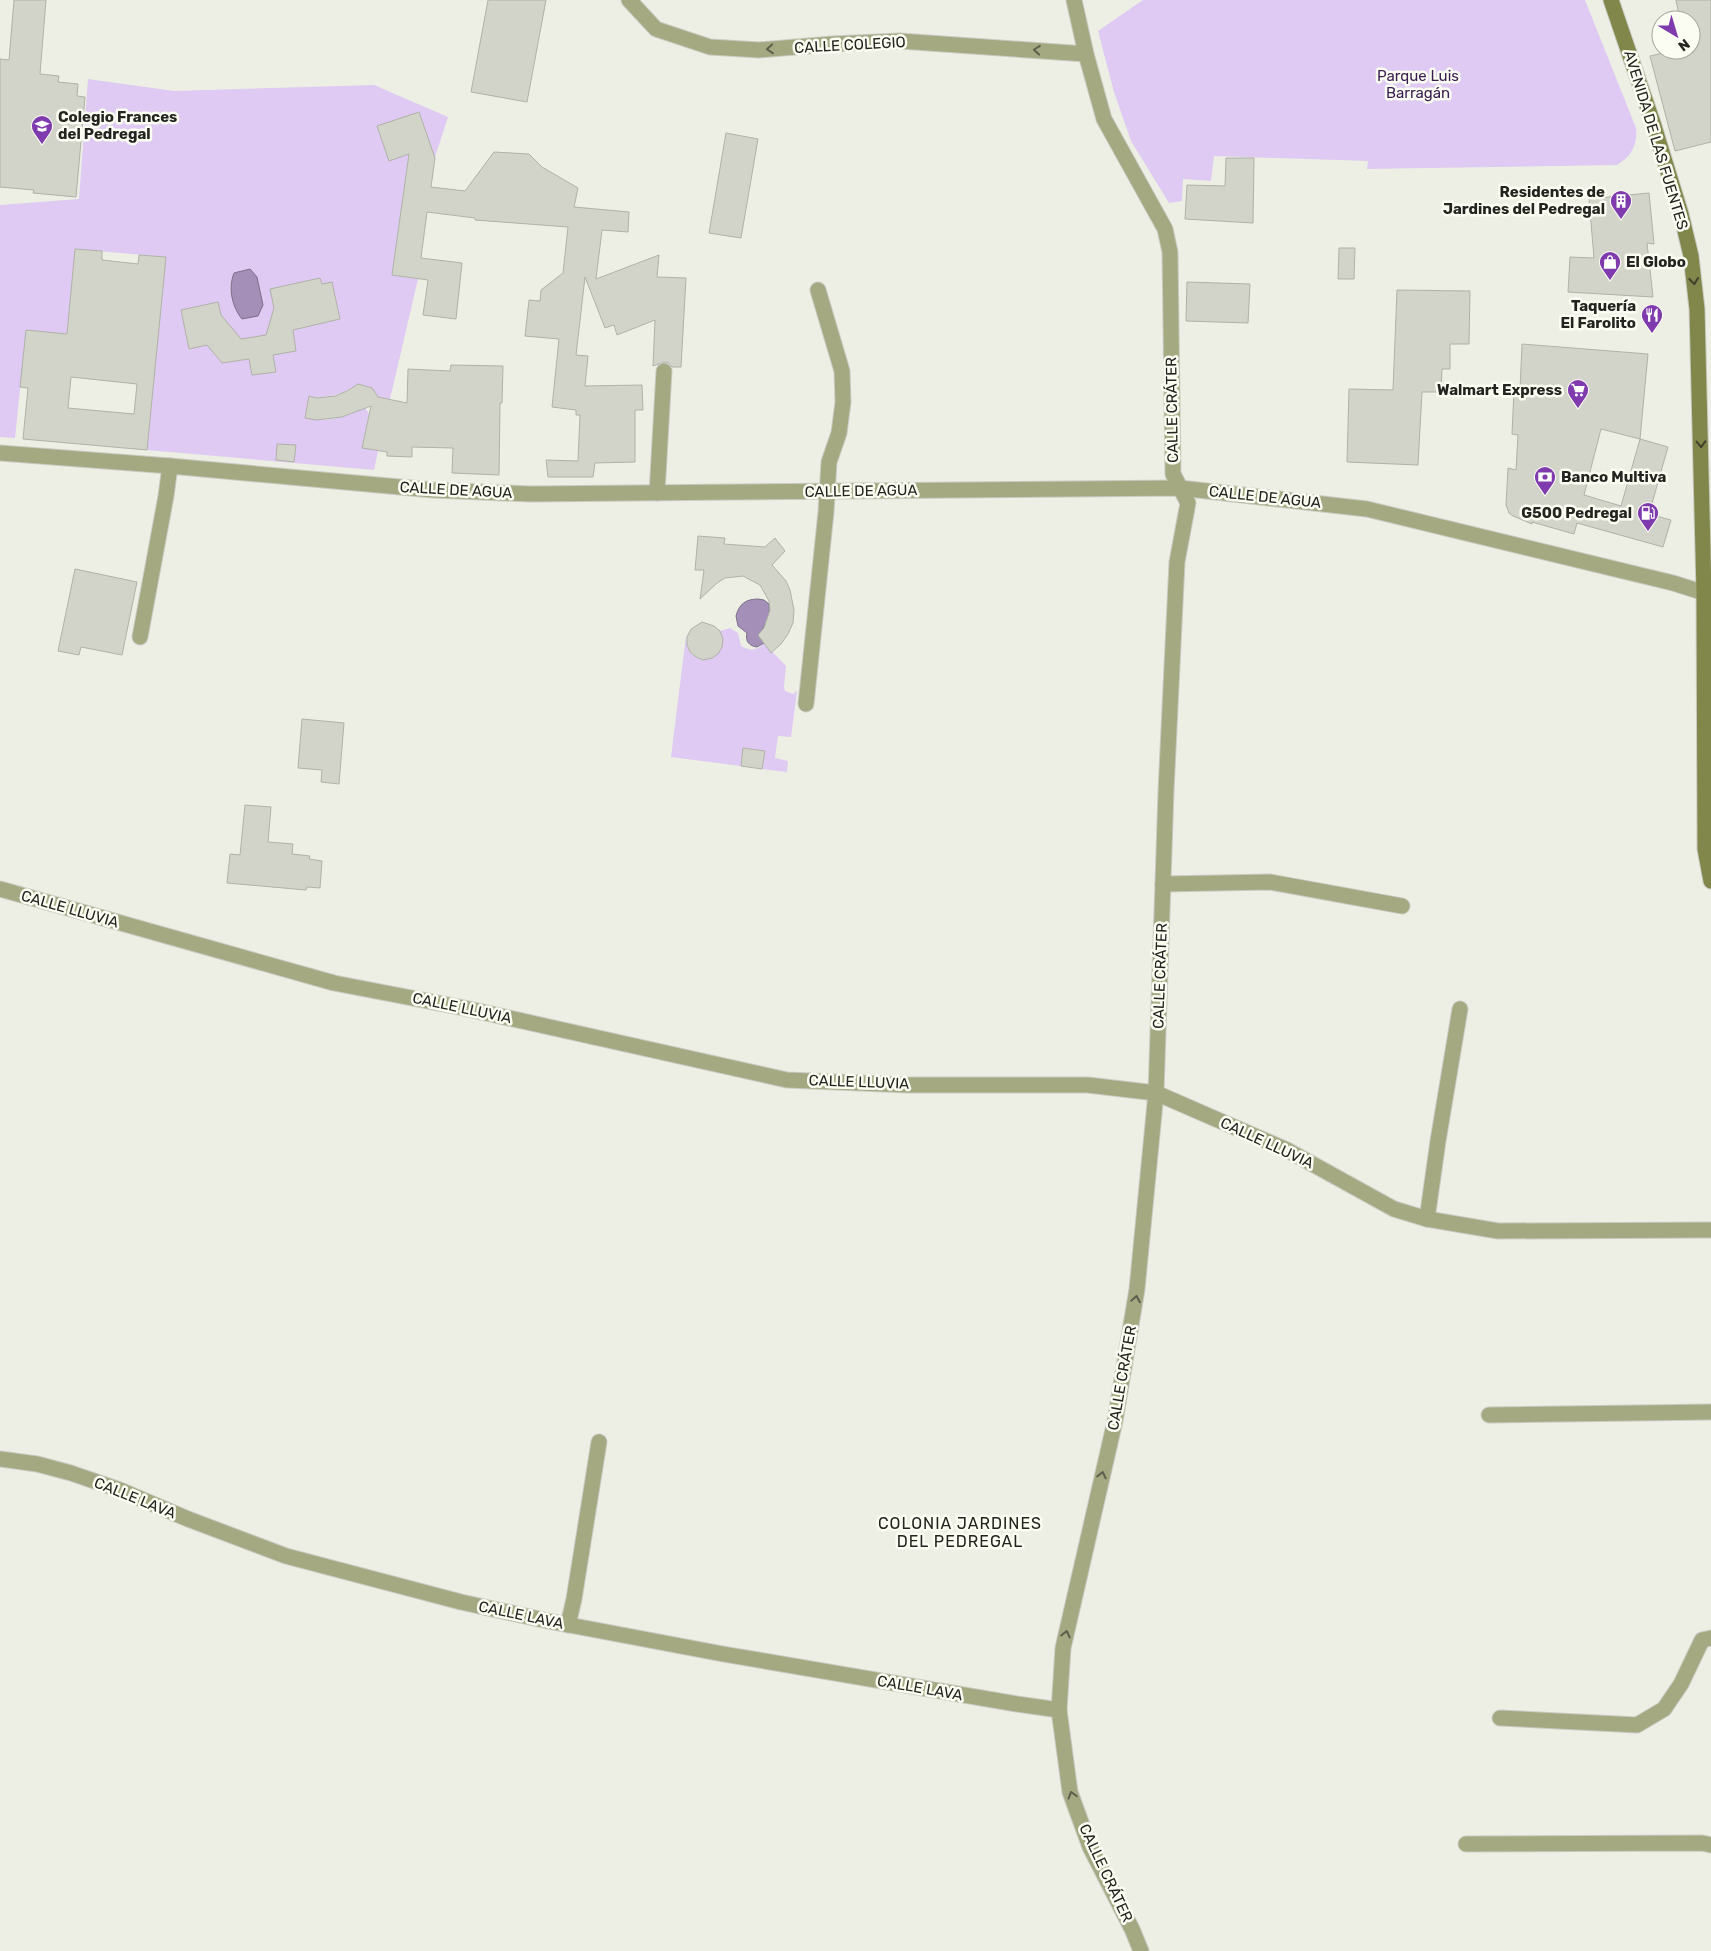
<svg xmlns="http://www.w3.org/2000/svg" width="1711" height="1951" viewBox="0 0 1711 1951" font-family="Rubik,sans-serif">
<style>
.green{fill:#decaf2;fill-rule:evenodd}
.water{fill:#a38fb7;stroke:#7d6f89}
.building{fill:#d2d4ca;stroke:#b0b1a8;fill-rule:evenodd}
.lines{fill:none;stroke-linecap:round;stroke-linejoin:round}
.street-casing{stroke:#c9cac1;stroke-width:17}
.secondary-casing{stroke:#c9cac1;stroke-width:17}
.street{stroke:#a4a982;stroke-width:15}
.secondary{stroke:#81874b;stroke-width:15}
.oneway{stroke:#5d5f4c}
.oneway2{stroke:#3f412c}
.labels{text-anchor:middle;stroke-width:5;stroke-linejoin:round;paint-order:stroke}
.street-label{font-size:15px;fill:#23231f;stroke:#fbfcf2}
.park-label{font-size:15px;fill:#3a1d50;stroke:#fbfcf2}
.poi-label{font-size:15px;font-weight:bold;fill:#23231f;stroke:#fbfcf2;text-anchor:end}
.neighbourhood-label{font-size:16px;letter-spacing:1px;fill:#23231f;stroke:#fbfcf2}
</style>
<rect width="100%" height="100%" fill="#edefe5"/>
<g class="green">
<path d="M1143,0H1585L1636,128C1638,144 1631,157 1617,165L1367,169L1368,161L1214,156L1211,181L1183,179L1182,201L1169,203L1131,141L1114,92L1098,31Z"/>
<path d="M88,79L174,91L374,85L448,117L435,157L409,154L392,275L418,279L390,399L378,397L372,388L358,384C341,395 328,398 309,397L305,418C326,422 347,419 364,406L369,414L362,447L378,451L374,470L147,450L166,257L76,249L67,334L26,331L15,438L0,437V205L79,199ZM419,112L431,147L389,161L377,126Z"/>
<path d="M730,628L738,633L741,646C750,651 757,651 764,643L786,666L784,687L785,691L793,694L797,691L791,737L778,736L775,758L788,761L787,772L762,769L765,751L744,748L741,766L671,757L686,636C687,641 686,647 690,651C702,670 729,655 720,631Z"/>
</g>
<g class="water">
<path d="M250,269L257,277L263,305L258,316L242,319C232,307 228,288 234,273Z"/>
<path d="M758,599L764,600L769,604C771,616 765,627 758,635L764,643L757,647C749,646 745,641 747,633L738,626L736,616C739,604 746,599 758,599Z"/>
</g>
<g class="building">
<path d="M14,0H46L40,74L59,76L58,82L78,84L77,96L85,97L76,197L33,193L34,190L0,187V59L9,60Z"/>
<path d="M488,0H546L527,102L471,92Z"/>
<path d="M1676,0H1711V142L1675,151L1650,56L1676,50H1691V20H1680Z"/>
<path d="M419,112L435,158L431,187L465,191L494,152L529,154L542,167L578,188L574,207L629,212L628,232L602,230L596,279L659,255L657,277L686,278L681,367H672L669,363L664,362L653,366L655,320L617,335L614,325L605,328L585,277L576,355L588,356L585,386L642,385L643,410H635V462L595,463L593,477H548L546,460L578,461L580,415H576V410L552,407L559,339L525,336L529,300L540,301L541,290L563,273L568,227L475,220V218L427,212L421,258L462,263L456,319L423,315L428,280L392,275L409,154L389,161L377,126Z"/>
<path d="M726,133L758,139L741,238L709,233Z"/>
<path d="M1226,158H1254L1253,223L1185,219L1187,185L1225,186Z"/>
<path d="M1649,193L1654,244L1647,243L1653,297L1568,292L1570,257L1594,258L1589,199Z"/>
<path d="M1339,248H1355L1354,279H1338Z"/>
<path d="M75,249L102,251V260L138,264L139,255L166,257L147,450L23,439L28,388L20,387L26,330L67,334ZM71,377L137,384L134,414L68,408Z"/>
<path d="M320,278L322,284L332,282L340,319L293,330L296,351L273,355L276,372L252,375L249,359L222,363L207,345L189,349L181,310L218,302L221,315L241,339L266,335L274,308L270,289Z"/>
<path d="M1187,282L1250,284L1248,323L1186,321Z"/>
<path d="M1397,290L1470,291L1469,344H1450V369H1442L1441,392H1422L1418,465L1347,462L1349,389L1393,390Z"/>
<path d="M1522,344L1648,354L1640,439L1668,447L1649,514L1671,520L1663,547L1577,523L1574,534L1532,522V524L1513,516L1509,513L1506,505L1508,468L1516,470L1518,435L1512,434L1514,390H1520ZM1601,429L1640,439L1621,506L1584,495Z"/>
<path d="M451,365L503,366L502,403H500L499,475L452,473L453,448L412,447V457L387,456V452L362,448L371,406L342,417L316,420L305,418L309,396L317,398L335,396L347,391L358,384L372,388L378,397L407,403L408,369L450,371Z"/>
<path d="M277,444L296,445L294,462L276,460Z"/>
<path d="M698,536L725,538L724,544L765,547L775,538L785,551L772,565L786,581L790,590L794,610L793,623L788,634L781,644L771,653L758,635L764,628L770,610L769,601L760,585L743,576L725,578L717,583L700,599L704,570H695Z"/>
<path d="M75,569L137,582L122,655L81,647L79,655L58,651Z"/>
<path d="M702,622L714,626L720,631L723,639L722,647L718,654L712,658L703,660L696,657L690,652L687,645V637L691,629Z"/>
<path d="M302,719L344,723L339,784L321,782L322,770L298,768Z"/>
<path d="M743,748L765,751L762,769L741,766Z"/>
<path d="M245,805L271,807L268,842L293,844L292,854L310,856L309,859L322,861L320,888L307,887L306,890L227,883L230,854L240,855Z"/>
</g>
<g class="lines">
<g class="street-casing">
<g id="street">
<path d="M629,0L656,29L710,47L759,50L832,44L900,41L1086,54"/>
<path d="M1074,0L1086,54L1104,119L1165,229L1170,252L1173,474L1188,503L1177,562L1166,791L1156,1093L1137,1289L1115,1421L1063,1648L1059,1710L1070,1792L1090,1847L1132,1929L1141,1951"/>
<path d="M0,453L170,466L433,490L530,494L1180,488L1367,509L1673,583L1711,595"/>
<path d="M657,493L664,371"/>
<path d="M140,637L166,496L170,466"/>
<path d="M806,704L826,512L829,462L839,433L843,402L842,371L818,290"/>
<path d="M1163,884L1270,882L1402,906"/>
<path d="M0,889L334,983L464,1008L787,1080L908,1085H1088L1156,1093L1287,1150L1394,1209L1427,1219L1498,1231L1711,1230"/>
<path d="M1427,1219L1438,1141L1460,1009"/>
<path d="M1489,1415L1711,1412"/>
<path d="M0,1459L37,1464L71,1473L120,1490L188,1519L286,1556L461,1602L548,1621L723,1654L1017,1704L1059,1710"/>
<path d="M568,1625L574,1599L599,1442"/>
<path d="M1500,1718L1637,1725L1664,1709L1681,1684L1702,1640L1711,1638"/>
<path d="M1466,1844L1702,1843L1711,1845"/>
</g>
</g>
<g class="secondary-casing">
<path id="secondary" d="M1611,0L1653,123L1681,214L1691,256L1697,309L1704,593L1705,849L1711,881"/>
</g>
<use href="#street" class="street"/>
<use href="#secondary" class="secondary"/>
</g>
<defs><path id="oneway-chevron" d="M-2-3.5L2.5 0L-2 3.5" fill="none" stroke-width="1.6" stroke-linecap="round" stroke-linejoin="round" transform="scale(1.25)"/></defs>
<g class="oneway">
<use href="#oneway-chevron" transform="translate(770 49) rotate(175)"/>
<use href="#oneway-chevron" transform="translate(1037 50) rotate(-175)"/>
<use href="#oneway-chevron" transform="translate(1136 1299) rotate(-80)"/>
<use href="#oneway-chevron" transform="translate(1102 1475) rotate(-77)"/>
<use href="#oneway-chevron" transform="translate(1066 1634) rotate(-77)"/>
<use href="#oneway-chevron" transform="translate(1072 1795) rotate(-106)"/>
</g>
<g class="oneway2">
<use href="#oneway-chevron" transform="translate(1694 281) rotate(83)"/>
<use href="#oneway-chevron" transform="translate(1701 444) rotate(89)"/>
</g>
<defs>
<g id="school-pin" transform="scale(1.125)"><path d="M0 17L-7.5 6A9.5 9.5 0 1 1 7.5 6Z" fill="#7f3bae" stroke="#fbfcf2"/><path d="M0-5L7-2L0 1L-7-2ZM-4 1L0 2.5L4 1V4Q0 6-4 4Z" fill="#fff"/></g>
<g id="building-pin" transform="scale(1.125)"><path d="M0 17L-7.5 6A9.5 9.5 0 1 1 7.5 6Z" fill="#7f3bae" stroke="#fbfcf2"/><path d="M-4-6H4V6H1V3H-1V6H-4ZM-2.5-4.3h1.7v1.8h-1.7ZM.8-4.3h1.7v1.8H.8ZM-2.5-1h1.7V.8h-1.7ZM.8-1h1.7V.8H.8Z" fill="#fff"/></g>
<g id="shop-pin" transform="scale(1.125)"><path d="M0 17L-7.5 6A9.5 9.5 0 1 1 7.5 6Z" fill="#7f3bae" stroke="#fbfcf2"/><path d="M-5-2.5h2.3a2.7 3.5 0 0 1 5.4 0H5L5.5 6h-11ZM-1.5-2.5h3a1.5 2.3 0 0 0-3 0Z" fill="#fff"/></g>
<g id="restaurant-pin" transform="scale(1.125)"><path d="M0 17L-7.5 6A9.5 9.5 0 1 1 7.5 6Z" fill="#7f3bae" stroke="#fbfcf2"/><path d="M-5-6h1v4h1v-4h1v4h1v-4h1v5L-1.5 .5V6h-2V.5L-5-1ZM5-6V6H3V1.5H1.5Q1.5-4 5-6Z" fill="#fff"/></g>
<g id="supermarket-pin" transform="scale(1.125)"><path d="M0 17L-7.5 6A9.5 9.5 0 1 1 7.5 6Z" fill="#7f3bae" stroke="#fbfcf2"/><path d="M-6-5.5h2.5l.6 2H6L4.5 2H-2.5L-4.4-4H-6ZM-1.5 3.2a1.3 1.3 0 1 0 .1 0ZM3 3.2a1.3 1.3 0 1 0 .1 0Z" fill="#fff"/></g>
<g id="bank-pin" transform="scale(1.125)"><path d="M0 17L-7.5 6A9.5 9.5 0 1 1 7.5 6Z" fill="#7f3bae" stroke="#fbfcf2"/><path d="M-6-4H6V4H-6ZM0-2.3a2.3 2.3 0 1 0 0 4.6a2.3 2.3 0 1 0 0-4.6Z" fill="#fff"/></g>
<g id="fuel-pin" transform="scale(1.125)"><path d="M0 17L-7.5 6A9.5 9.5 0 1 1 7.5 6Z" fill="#7f3bae" stroke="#fbfcf2"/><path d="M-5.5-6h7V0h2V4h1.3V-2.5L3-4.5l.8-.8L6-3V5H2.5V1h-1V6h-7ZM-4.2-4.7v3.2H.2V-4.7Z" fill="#fff"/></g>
</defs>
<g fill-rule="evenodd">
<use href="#school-pin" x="42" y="126"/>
<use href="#building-pin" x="1621" y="201"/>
<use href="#shop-pin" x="1610" y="262"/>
<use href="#restaurant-pin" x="1652" y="315"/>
<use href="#supermarket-pin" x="1578" y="390"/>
<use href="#bank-pin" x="1545" y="477"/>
<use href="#fuel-pin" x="1648" y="513"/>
</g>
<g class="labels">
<g class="street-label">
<text transform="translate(850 45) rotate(-3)" y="5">CALLE COLEGIO</text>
<text transform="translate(1656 140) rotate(73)" y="5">AVENIDA DE LAS FUENTES</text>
<text transform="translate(1172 410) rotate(-91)" y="5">CALLE CRÁTER</text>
<text transform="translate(456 490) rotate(3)" y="5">CALLE DE AGUA</text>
<text transform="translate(861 491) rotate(-1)" y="5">CALLE DE AGUA</text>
<text transform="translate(1265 497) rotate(6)" y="5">CALLE DE AGUA</text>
<text transform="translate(70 909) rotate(16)" y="5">CALLE LLUVIA</text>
<text transform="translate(1160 976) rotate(-88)" y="5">CALLE CRÁTER</text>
<text transform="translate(462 1008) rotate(12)" y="5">CALLE LLUVIA</text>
<text transform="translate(859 1082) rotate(2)" y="5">CALLE LLUVIA</text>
<text transform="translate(1267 1143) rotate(25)" y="5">CALLE LLUVIA</text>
<text transform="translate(1122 1378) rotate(-80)" y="5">CALLE CRÁTER</text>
<text transform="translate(135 1498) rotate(22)" y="5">CALLE LAVA</text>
<text transform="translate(521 1615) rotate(12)" y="5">CALLE LAVA</text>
<text transform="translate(920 1688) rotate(10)" y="5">CALLE LAVA</text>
<text transform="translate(1106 1873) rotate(65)" y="5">CALLE CRÁTER</text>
</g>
<g class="park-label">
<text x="1418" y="81">Parque Luis<tspan x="1418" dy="17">Barragán</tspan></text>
</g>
<g class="poi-label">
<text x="58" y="122" text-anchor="start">Colegio Frances<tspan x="58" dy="17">del Pedregal</tspan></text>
<text x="1605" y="197">Residentes de<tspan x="1605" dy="17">Jardines del Pedregal</tspan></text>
<text x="1626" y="267" text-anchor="start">El Globo</text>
<text x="1636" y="311">Taquería<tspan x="1636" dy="17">El Farolito</tspan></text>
<text x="1562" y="395">Walmart Express</text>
<text x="1561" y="482" text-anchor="start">Banco Multiva</text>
<text x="1632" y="518">G500 Pedregal</text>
</g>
<g class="neighbourhood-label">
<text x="960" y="1529">COLONIA JARDINES<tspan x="960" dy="18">DEL PEDREGAL</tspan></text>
</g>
</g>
<g transform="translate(1676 35) rotate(142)"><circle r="24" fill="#fbfcf2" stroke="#a5a59e"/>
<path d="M0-4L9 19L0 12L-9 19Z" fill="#7f3bae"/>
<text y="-8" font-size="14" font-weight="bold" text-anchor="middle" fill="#23231f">N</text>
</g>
</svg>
